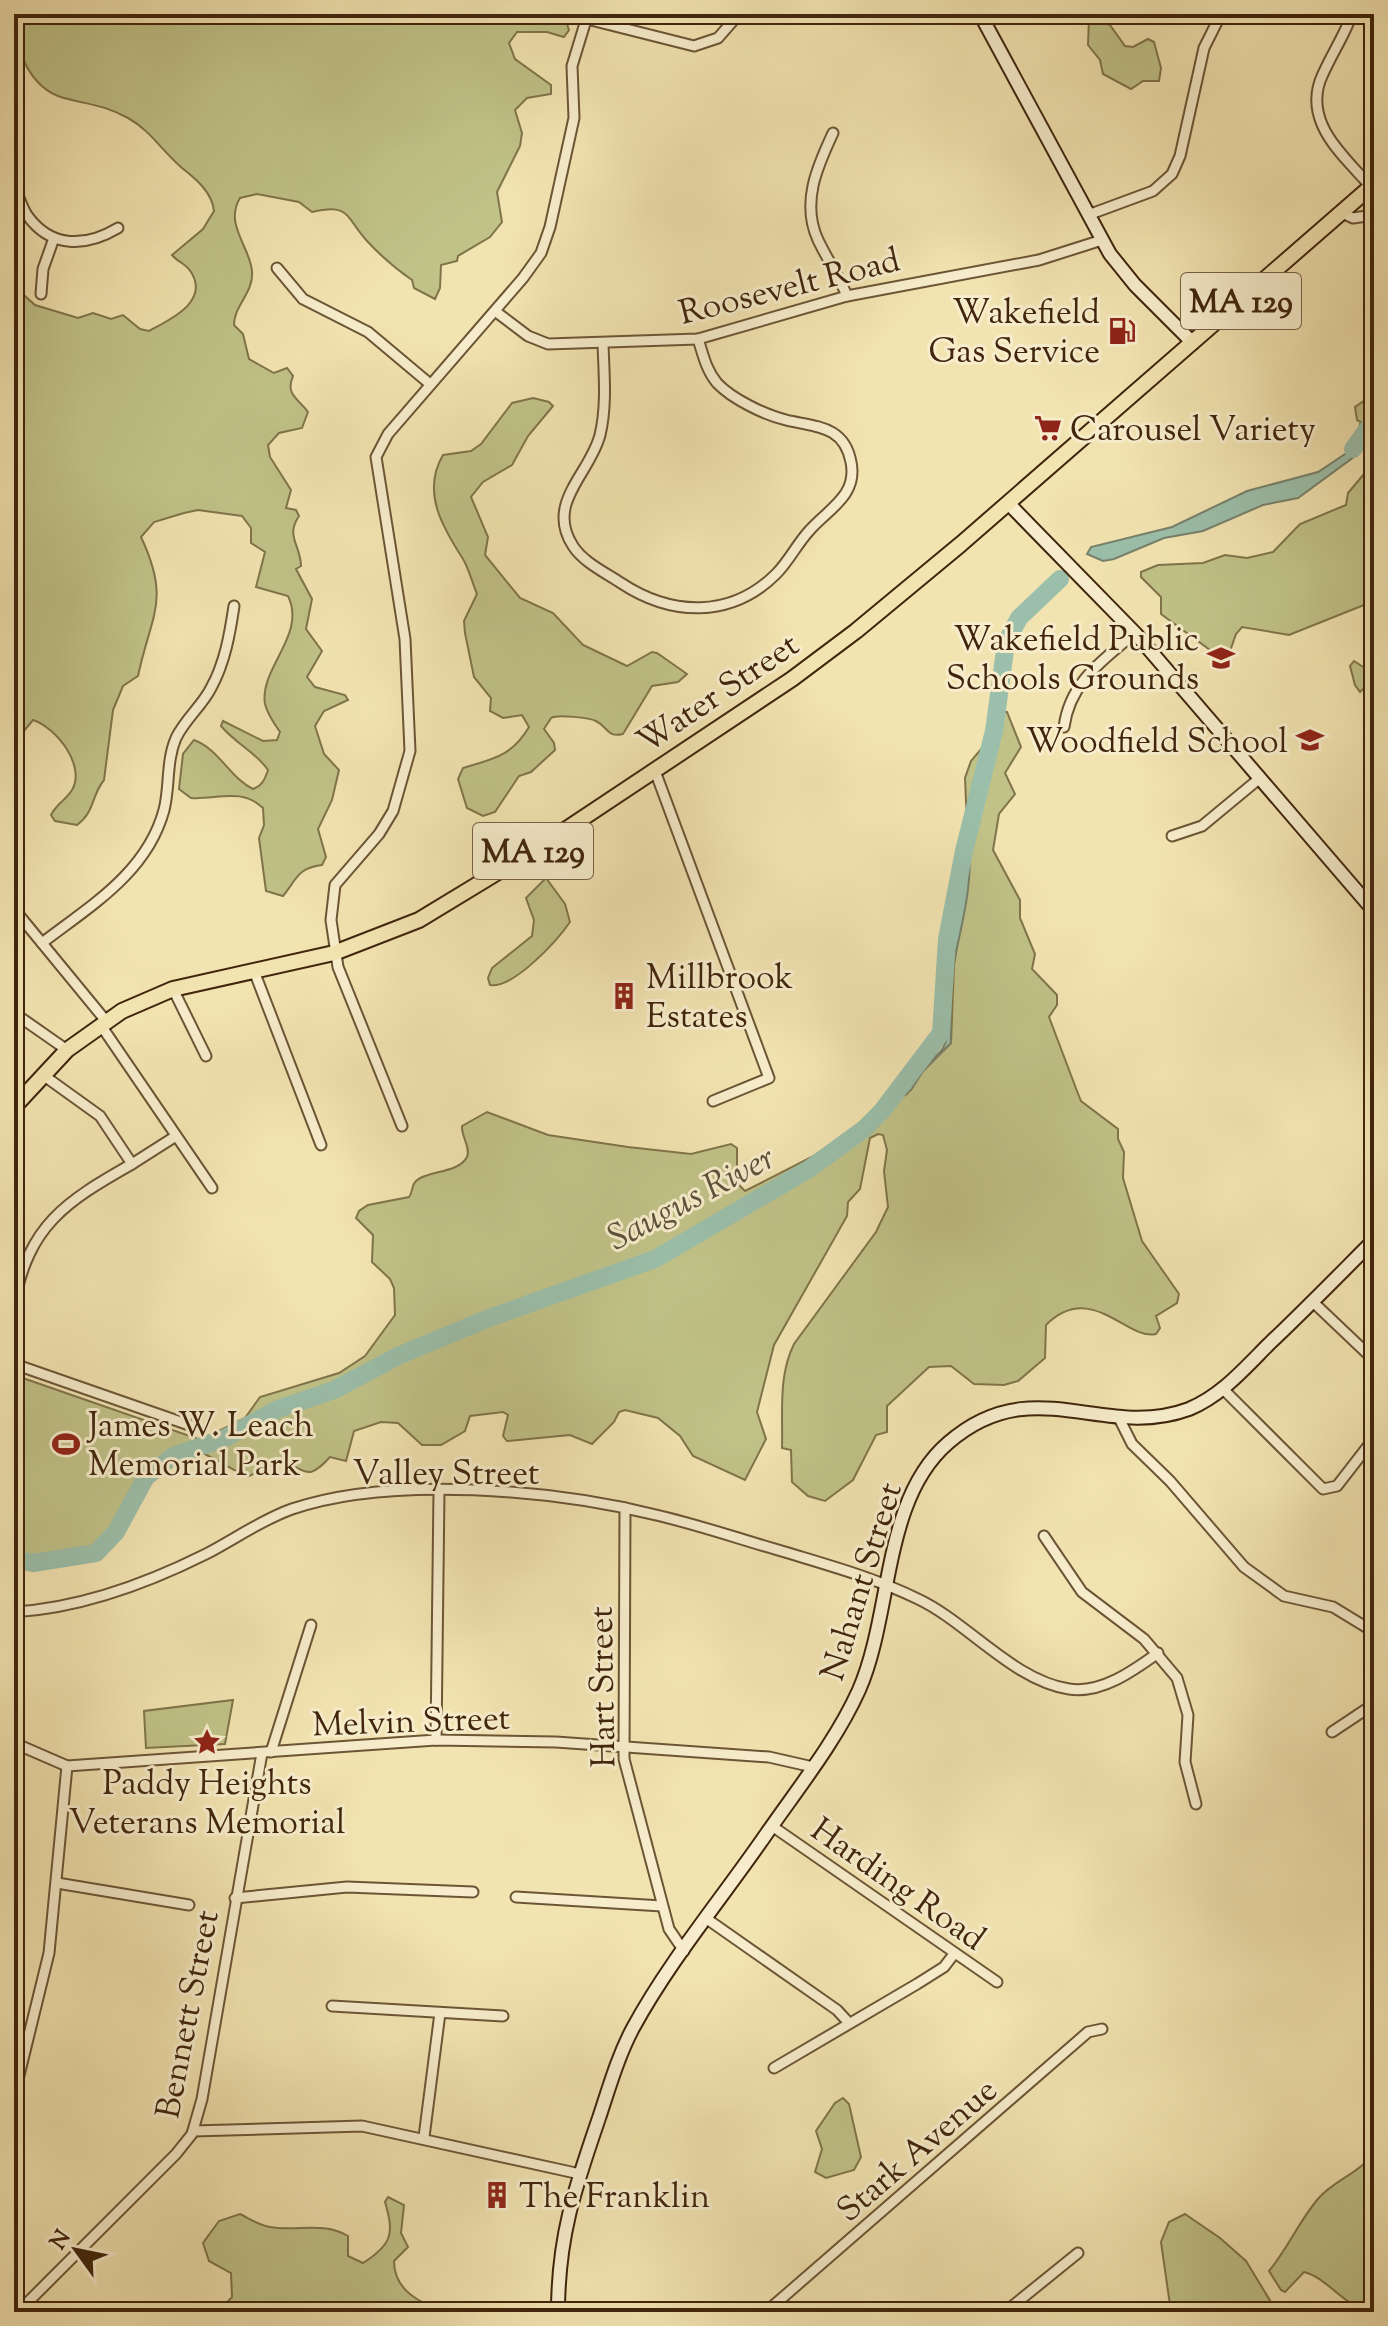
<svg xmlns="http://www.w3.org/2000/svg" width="1388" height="2326" viewBox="0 0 1388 2326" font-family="'Sorts Mill Goudy',serif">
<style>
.green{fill:#c0c288;stroke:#80744a;stroke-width:2}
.water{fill:#9bbfaa;stroke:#77816b;stroke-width:2}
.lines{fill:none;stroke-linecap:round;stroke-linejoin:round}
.river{stroke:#9bbfaa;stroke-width:18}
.minor-casing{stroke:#6c5535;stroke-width:13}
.secondary-casing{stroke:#40250c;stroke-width:16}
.primary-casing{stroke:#40250c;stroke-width:18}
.minor{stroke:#f7edcc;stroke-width:9}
.secondary{stroke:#f7edcc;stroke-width:12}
.primary{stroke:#f2e4b1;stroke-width:14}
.labels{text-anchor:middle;stroke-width:6;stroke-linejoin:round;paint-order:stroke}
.shield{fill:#f7edcc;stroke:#776146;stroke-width:2}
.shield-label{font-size:32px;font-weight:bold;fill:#40250c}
.street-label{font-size:34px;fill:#40250c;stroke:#f7edcc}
.poi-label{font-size:34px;fill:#40250c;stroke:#f7edcc;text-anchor:start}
.water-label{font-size:36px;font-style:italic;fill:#5b533b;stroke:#f7edcc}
</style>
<rect width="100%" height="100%" fill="#f2e4b1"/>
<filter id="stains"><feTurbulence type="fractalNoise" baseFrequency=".0025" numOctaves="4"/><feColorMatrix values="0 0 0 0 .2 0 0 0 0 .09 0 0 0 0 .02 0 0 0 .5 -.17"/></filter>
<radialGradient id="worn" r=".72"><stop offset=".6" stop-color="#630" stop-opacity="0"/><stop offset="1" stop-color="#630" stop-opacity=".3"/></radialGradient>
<g class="green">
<path d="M17,14H275C292,21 342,22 358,14H529L552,15L566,21L569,30L564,37L547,32H517L509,43L515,59L551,85V94L527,98L515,110L522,133L520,146L497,192L502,222L490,237L458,256L457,261L441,265L440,288L435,299L414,288L412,280C396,269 380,255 367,241C345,217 351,203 312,212L299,202L257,194L240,198C224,224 250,247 252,271C254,293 234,305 234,325L243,334L249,359L274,373L287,368L293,376C285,395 298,398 308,412L302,428L279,433L268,445L270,457L291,490L286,508L296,510L299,516C285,536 301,546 301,566L296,569L312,599L306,629L322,651L307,677L315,687L345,695L348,700L324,711L315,726L324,754L339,770L332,800L318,829L326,857L322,865C297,868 297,879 283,896L266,891L259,838L264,825L263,808C241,787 216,800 191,798L179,789L183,754L194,740C219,749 230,778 253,789C262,786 265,779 268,770C257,753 236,744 221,726L223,721L263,741L277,740L280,732C275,725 267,712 265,704C259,668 307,635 288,596L256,587L265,552L251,543V528L242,516L198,510L184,513L154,522L141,537C171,601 151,614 138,676L123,686L113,710L104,780C91,796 95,812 77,825L55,821L51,815C56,804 66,800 72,790C86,766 57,728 33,720L14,743V286L35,305L78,318L93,313L111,319L123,315L140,329L149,331C169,320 210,302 191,272C186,264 178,262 172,255L203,229L214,211C212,192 196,179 182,168C163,152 150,130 128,118C102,104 89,105 64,98C30,89 11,45 17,14Z"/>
<path d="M1089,18L1110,25L1125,46L1133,47L1148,39L1154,42L1161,68L1159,81H1143L1131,89L1103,74L1100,60L1088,45Z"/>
<path d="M1374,394V427L1369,436L1366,425L1357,420L1355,407Z"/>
<path d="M533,398L549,402L553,406L528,436L512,465L483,482L471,497L488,537L485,555L520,598L553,613L583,645L627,666L652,652L657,653L687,674L678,682L652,686L623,734C607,738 608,727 596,721C590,718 557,714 551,718C550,720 545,727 544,729L554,743L555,750L531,772L519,776L495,812L483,816L467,808L458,779L463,768C493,759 512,756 529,727L522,715L503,718L490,711L491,698L474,677L465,633L464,621L477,594C472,582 469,569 463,559C443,528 421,492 443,455L471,451L481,444L512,403Z"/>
<path d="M1374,462V601L1289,635L1242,627L1236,634L1229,654L1221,658L1161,614V597L1141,577V572L1158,565L1203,563L1225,555L1247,558L1273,552L1300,524L1346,505L1348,493Z"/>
<path d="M1354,661L1374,674V679L1360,692L1355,685L1350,666Z"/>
<path d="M1002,712H1007L1021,747L1005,773L1015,794L999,814L993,850L1020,900V918L1035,954L1032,969L1057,995V1005L1049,1017L1077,1091L1081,1101L1118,1129V1139L1124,1152L1123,1178L1142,1241L1179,1294L1177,1303L1156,1316L1160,1328L1156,1334C1127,1341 1091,1280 1046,1325L1045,1358L1018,1381L1004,1385L974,1384L951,1366L929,1367L887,1406V1432L876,1435L853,1480L825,1501L808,1496L792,1482L791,1450L782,1448C783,1413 778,1376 794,1344L876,1232L888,1207L884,1171L887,1150L883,1135L878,1134L870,1138L860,1189L848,1202L847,1216L774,1345L757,1412L766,1439L745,1480L693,1456L680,1436L658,1418L625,1410L619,1412L614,1422L592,1444L570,1435L507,1441L503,1436L508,1415L503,1412L470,1416L465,1431L441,1445H422L398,1423L381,1422L354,1431L346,1461L330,1457C303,1487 306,1463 277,1463L247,1477L201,1452L198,1446C178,1453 160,1462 145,1478C136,1489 132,1503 125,1516C102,1561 60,1568 14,1559V1375L201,1440L245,1418L260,1397L339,1373L365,1356L395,1315L394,1288L390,1279L372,1262L373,1235L356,1218L359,1211L368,1205L409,1197C413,1192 411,1186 416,1181C427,1170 458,1174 467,1157C471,1148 461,1136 462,1126L487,1112L548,1135L628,1147L691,1154L731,1144L737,1148V1183L745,1191L878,1123L894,1101L907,1094L923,1071L951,1043L954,965L969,871L965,778L971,761L988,741Z"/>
<path d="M546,878L565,904L570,922C557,941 513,989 490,985L488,978L492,968L532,936L534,920L526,898Z"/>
<path d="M233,1700L225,1744L146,1748L144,1711Z"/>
<path d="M843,2098L849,2104L861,2157L854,2170L826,2178L815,2172L822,2149L816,2131L835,2103Z"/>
<path d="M1374,2152V2309C1346,2312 1331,2279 1304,2272L1285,2292L1281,2290L1269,2271C1288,2248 1298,2223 1317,2200C1333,2180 1360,2174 1374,2152Z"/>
<path d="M388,2197L404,2205L401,2233L408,2247L394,2261C394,2291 421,2304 447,2312H218L232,2297L231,2273L209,2261L203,2243L219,2221L240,2214C250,2219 258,2225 270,2227C296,2232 323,2221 348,2236V2256L363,2263C393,2244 394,2233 385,2202Z"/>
<path d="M1185,2214L1220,2238L1246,2261L1277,2312H1171L1161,2242L1169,2222Z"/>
</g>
<g class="water">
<path d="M1360,424H1366L1369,436L1358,454L1298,498L1263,505L1203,531L1164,538L1114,559L1103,561L1087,554L1091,547L1172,527L1247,491L1318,472L1357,446Z"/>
<path d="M966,821C976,866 965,913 955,956C950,979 950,1020 951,1043L923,1071L911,1090L898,1097C905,1071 934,1063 943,1048C956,1026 949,964 951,937C954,897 972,862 966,821Z"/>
</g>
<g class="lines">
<g class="river">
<path d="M1353,449L1374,420"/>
<path d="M14,1559L33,1563L96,1553L116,1532L146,1477L173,1456L225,1438L278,1409L334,1390L398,1356L489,1318L655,1259L809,1169L864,1129L882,1111L941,1033L947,939L964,851L994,731L1006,643L1019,618L1060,579"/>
</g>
<g class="minor-casing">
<g id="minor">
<path d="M567,14L694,46L718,38L739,14"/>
<path d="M1352,14C1344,37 1329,58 1320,81C1305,125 1345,157 1371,187"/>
<path d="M833,133C817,167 801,203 818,240C827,259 839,276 847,296"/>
<path d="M14,186C19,195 21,206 27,215C51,249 86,247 118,228"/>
<path d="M1342,213L1353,218L1374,215"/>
<path d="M1088,215L1153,191L1172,174L1180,156L1204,48L1221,14"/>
<path d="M277,268L303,299L368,332L430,384"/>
<path d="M41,294L43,269L54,238"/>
<path d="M495,311L528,336L548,344L698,339L847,296L1039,260L1102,240"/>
<path d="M603,344C604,374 607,406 600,435C590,474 545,503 573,546C583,562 606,573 621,583C671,616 731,619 776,574C789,561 797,544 809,531C828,509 858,496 851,462C844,425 815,427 786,420C765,415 732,399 717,383C706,370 703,354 698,339"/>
<path d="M1064,727C1070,682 1102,661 1135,633"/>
<path d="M655,771L769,1078L713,1101"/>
<path d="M1172,836L1202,826L1260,778"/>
<path d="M14,909L106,1021"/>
<path d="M42,943C90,906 147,873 164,810C170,787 166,761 176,738C185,719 202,706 211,688C225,663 230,633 234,606"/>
<path d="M254,971L321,1145"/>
<path d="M173,989L206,1056"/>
<path d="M14,1013L67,1050"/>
<path d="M100,1024L212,1188"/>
<path d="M43,1075L100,1116L132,1164L176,1136"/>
<path d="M402,1126L338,967L331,920L335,885L379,834L393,811L410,751L405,639L376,457L388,434L523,278L541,253L550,227L574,118L572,66L586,20"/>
<path d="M1313,1302L1374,1360"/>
<path d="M14,1304C29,1225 65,1202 132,1164"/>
<path d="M14,1364L192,1426"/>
<path d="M1222,1388L1323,1489L1337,1486L1368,1446"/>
<path d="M1118,1416L1132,1444L1170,1481L1244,1567L1284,1596L1333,1607L1374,1632"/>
<path d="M625,1508L624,1759L669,1929L684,1951"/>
<path d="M1044,1536L1082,1592L1144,1639L1177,1678L1188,1715L1185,1762L1196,1804"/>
<path d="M14,1612C81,1608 146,1584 206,1554C235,1539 261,1520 292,1509C392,1475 555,1490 656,1515C700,1525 742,1540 785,1552C831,1566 875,1578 918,1599C967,1622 1014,1681 1069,1689C1101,1694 1133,1671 1158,1653"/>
<path d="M1332,1732L1374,1704"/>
<path d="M436,1740L439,1491"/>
<path d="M14,1743L67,1766L436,1740L556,1742L769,1757L813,1767"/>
<path d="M271,1752L311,1625"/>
<path d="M772,1826L997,1982"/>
<path d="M57,1883L189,1905"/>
<path d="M516,1897L662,1906"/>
<path d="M235,1898L347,1887L473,1892"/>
<path d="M707,1919L837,2010L849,2023"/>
<path d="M332,2006L503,2016"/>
<path d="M774,2068L917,1984L944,1967L954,1954"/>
<path d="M14,2096L49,1953L67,1766"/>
<path d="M193,2131L362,2126L580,2174"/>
<path d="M424,2137L440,2013"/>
<path d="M18,2312L176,2154L192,2134L202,2099L262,1753"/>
<path d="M766,2312L1088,2032L1102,2029"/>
<path d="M1005,2312L1078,2253"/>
</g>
</g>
<g class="secondary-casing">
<g id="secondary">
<path d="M980,14L1110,254L1135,285L1193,343"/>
<path d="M1008,503L1135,633L1374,911"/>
<path d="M558,2312C558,2236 575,2188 599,2118C609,2088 618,2056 633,2028C670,1960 723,1897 767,1833C799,1787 836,1741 859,1690C893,1612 882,1500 948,1443C1033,1369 1103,1441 1189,1409C1221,1396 1245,1368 1269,1344C1305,1310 1339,1275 1374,1240"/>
</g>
</g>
<g class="primary-casing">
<path id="primary" d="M14,1107L67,1050L122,1011L173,989L334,953L419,920L541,846L792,679L856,631L961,544L1374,184"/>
</g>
<use href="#minor" class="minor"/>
<use href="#secondary" class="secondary"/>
<use href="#primary" class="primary"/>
</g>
<defs>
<g id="fuel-bare" transform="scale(2.16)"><path d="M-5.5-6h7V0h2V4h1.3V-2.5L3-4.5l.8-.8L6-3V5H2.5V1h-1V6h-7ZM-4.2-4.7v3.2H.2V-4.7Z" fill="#8f2418" stroke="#f7edcc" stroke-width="2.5" paint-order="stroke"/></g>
<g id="supermarket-bare" transform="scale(2.16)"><path d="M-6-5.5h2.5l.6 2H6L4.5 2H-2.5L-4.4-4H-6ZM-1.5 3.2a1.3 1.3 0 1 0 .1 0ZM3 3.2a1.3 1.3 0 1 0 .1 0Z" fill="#8f2418" stroke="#f7edcc" stroke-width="2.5" paint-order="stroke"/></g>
<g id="school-bare" transform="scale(2.16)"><path d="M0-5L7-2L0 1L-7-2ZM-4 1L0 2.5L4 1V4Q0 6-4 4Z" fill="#8f2418" stroke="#f7edcc" stroke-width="2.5" paint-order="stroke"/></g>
<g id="building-bare" transform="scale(2.16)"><path d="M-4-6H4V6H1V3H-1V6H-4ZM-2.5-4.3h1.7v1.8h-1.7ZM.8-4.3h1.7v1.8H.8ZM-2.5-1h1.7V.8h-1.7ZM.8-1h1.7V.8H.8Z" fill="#8f2418" stroke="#f7edcc" stroke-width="2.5" paint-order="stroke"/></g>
<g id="stadium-bare" transform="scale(2.16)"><path d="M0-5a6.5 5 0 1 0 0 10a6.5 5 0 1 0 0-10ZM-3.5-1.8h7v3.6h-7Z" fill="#8f2418" stroke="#f7edcc" stroke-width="2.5" paint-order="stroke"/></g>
<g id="sight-bare" transform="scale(2.16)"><path d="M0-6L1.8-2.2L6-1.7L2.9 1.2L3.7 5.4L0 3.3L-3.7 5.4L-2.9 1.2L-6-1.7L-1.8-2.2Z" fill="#8f2418" stroke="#f7edcc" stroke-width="2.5" paint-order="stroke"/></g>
</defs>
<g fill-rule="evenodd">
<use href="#fuel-bare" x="1122" y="331"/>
<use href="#supermarket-bare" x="1048" y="428"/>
<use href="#school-bare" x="1221" y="658"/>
<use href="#school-bare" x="1310" y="740"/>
<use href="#building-bare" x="624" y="996"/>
<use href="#stadium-bare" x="66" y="1444"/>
<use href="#sight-bare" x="207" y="1742"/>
<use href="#building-bare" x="497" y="2195"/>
</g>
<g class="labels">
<g class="shield">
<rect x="1181" y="273" width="120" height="56" rx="6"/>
<rect x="473" y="823" width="120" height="56" rx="6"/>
</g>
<g class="shield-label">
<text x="1241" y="312">MA 129</text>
<text x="533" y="862">MA 129</text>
</g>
<g class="street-label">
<text transform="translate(789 285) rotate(-14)" y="12">Roosevelt Road</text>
<text transform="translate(717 692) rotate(-34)" y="12">Water Street</text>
<text x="446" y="1484">Valley Street</text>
<text transform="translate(860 1581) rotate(-73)" y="12">Nahant Street</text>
<text transform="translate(601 1687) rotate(-91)" y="12">Hart Street</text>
<text transform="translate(411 1720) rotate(-2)" y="12">Melvin Street</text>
<text transform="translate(899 1883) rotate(35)" y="12">Harding Road</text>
<text transform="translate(186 2014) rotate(-79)" y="12">Bennett Street</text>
<text transform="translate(916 2149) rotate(-41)" y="12">Stark Avenue</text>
</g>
<g class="poi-label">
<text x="1100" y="323" text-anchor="end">Wakefield<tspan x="1100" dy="39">Gas Service</tspan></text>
<text x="1070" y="440">Carousel Variety</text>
<text x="1199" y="650" text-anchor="end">Wakefield Public<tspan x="1199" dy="39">Schools Grounds</tspan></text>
<text x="1288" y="752" text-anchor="end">Woodfield School</text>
<text x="646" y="988">Millbrook<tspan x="646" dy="39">Estates</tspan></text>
<text x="88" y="1436">James W. Leach<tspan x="88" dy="39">Memorial Park</tspan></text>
<text x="207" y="1794" text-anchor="middle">Paddy Heights<tspan x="207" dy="39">Veterans Memorial</tspan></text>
<text x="519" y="2207">The Franklin</text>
</g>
<g class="water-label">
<text transform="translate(690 1196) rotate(-28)" y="13">Saugus River</text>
</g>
</g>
<rect width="1388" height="2326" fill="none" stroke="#f2e4b1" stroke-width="48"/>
<rect x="16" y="16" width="1356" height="2294" fill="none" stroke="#40250c" stroke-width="4"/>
<rect x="24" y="24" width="1340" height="2278" fill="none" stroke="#40250c" stroke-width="2"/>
<g transform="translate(76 2250) rotate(303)" stroke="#f7edcc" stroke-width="6" paint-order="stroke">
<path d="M0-6L14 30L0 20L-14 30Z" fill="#40250c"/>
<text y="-12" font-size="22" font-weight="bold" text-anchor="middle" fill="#40250c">N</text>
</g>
<rect width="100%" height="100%" filter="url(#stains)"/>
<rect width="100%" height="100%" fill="url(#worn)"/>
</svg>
